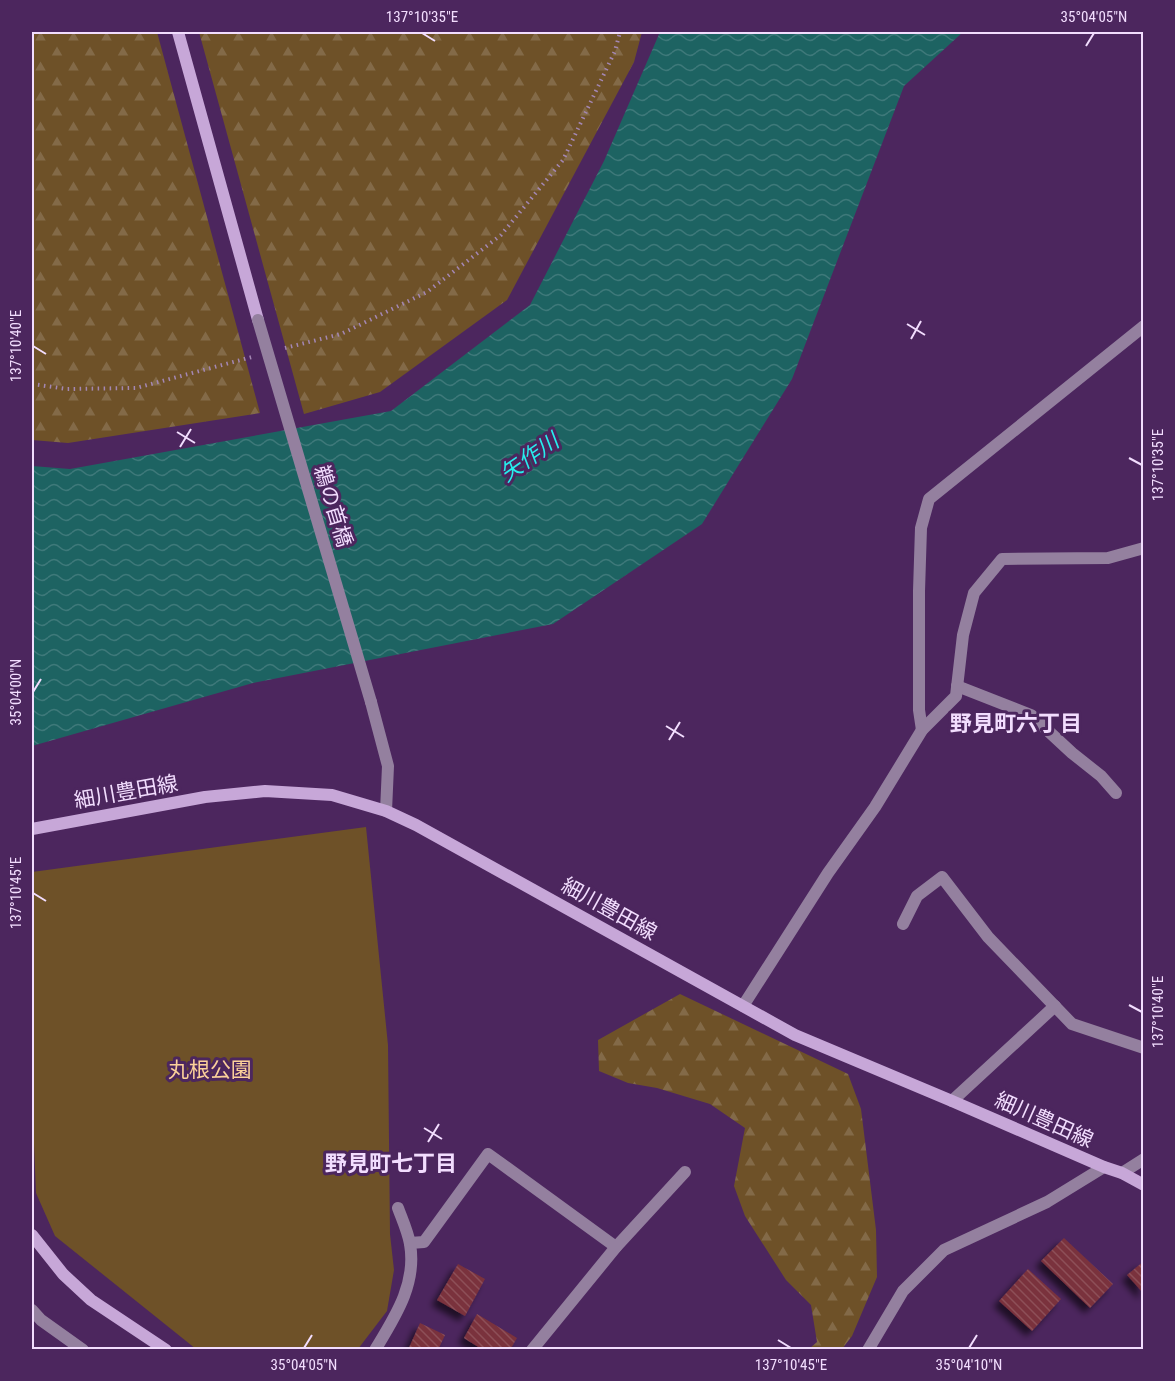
<svg xmlns="http://www.w3.org/2000/svg" width="1175" height="1381" viewBox="0 0 1175 1381" font-family="'Roboto Condensed','Noto Sans JP',sans-serif">
<style>
.forest{fill:url(#forest-firs)}
.park{fill:#6e5128}
.water{fill:url(#water-waves)}
.building{fill:url(#building-back-hatch);filter:url(#shadow)}
.lines{fill:none;stroke-linecap:round;stroke-linejoin:round}
.path{stroke:#a487b3;stroke-width:4;stroke-dasharray:1.5 4.5;stroke-linecap:butt}
.street{stroke:#94809f;stroke-width:12}
.secondary{stroke:#c7a7d8;stroke-width:12}
.street-bridge{stroke:#94809f;stroke-width:12}
.ticks{fill:none;stroke:#f2ddfe;stroke-width:2}
.labels{text-anchor:middle;stroke-width:6;stroke-linejoin:round;paint-order:stroke}
.street-label{font-size:21px;fill:#f2ddfe;stroke:#4c265e}
.park-label{font-size:21px;fill:#fbd19a;stroke:#4c265e}
.water-label{font-size:22px;font-style:italic;fill:#26eeed;stroke:#4c265e}
.neighbourhood-label{font-size:22px;font-weight:bold;fill:#f2ddfe;stroke:#4c265e}
.neatline{fill:none;stroke:#f2ddfe;stroke-width:2}
.ticks-label{font-size:15px;text-anchor:middle;fill:#f2ddfe}
</style>
<defs>
<pattern id="forest-firs" width="22" height="20" patternUnits="userSpaceOnUse" patternTransform="scale(1.5)"><rect width="22" height="20" fill="#6e5128"/><path d="M5 1l3.5 6h-7zM16 11l3.5 6h-7z" fill="#836a48"/></pattern>
<pattern id="water-waves" width="16" height="10" patternUnits="userSpaceOnUse" patternTransform="scale(1.5)"><rect width="16" height="10" fill="#1d6362"/><path d="M0 5q4-4 8 0t8 0" fill="none" stroke="#3e797a"/></pattern>
<pattern id="building-back-hatch" width="6" height="6" patternUnits="userSpaceOnUse" patternTransform="scale(1.5)"><rect width="6" height="6" fill="#7a323c"/><path d="M-1 5l2 2M0 0l6 6M5-1l2 2" fill="none" stroke="#8d4f59"/></pattern>
<filter id="shadow"><feDropShadow dx="-5.5" dy="5.5" stdDeviation="3" flood-color="#0009"/></filter>
</defs>
<rect width="100%" height="100%" fill="#4c265e"/>
<g class="forest">
<path d="M32,32H157L260,413L68,443L32,440Z"/>
<path d="M199,32H642L634,62L507,300L380,392L304,414Z"/>
<path d="M680,994L848,1074L861,1109L876,1230L877,1277L852,1336L842,1349H809L817,1342L811,1305L786,1280L745,1216L734,1186L745,1128L710,1104L657,1088L628,1083L599,1071L598,1040Z"/>
</g>
<path class="park" d="M366,827L388,1045L390,1234L394,1270L387,1311L358,1349H196L55,1236L36,1193L32,1095V872Z"/>
<path class="water" d="M660,32H963L904,86L792,379L702,524L553,624L253,683L32,746V466L70,469L391,411L530,305L604,161Z"/>
<g class="building">
<path d="M1064,1238L1113,1284L1090,1308L1041,1261Z"/>
<path d="M1144,1261V1294L1127,1275Z"/>
<path d="M458,1264L485,1279L465,1316L437,1300Z"/>
<path d="M1028,1269L1061,1299L1032,1331L999,1301Z"/>
<path d="M477,1314L517,1338L510,1350H483L464,1338Z"/>
<path d="M420,1323L445,1335L438,1350H408Z"/>
</g>
<g class="lines">
<g class="path">
<path d="M285,348L341,334L427,292L501,235L563,160L615,51L620,32"/>
<path d="M32,384L67,389L136,388L252,357"/>
</g>
<g class="street">
<path d="M957,686L1031,715L1072,753L1101,776L1116,793"/>
<path d="M371,702L388,766L386,811"/>
<path d="M922,730L919,710V591L921,528L929,499L1144,326"/>
<path d="M903,924L917,896L942,877L988,937L1072,1024L1144,1048"/>
<path d="M743,1006L828,873L875,807L922,730L956,696L963,635L974,593L1002,559L1108,558L1144,548"/>
<path d="M952,1101L1055,1006"/>
<path d="M1122,1173L1144,1159"/>
<path d="M410,1243L424,1242L488,1154L616,1247"/>
<path d="M32,1310L41,1320L83,1350"/>
<path d="M375,1350C395,1317 417,1284 410,1244C408,1232 402,1219 398,1208"/>
<path d="M532,1350L616,1247L685,1172"/>
<path d="M868,1350L903,1291L944,1250L1047,1202L1104,1167"/>
</g>
<g class="secondary">
<path d="M178,32L258,320"/>
<path d="M32,829L205,797L265,791L332,795L386,811L416,825L795,1035L952,1101L1104,1167L1122,1173L1144,1185"/>
<path d="M32,1235L63,1274L91,1300L166,1350"/>
</g>
<path class="street-bridge" d="M258,320L371,702"/>
</g>
<path class="ticks" d="M422,33L435,41M1086,46L1094,33M907,324L925,335M911,339L921,321M33,346L46,354M177,432L195,443M180,447L191,429M1129,458L1142,465M33,692L41,679M666,726L684,737M669,740L680,722M33,893L46,901M1129,1005L1142,1012M424,1128L442,1139M428,1142L439,1124M778,1340L791,1348M304,1348L312,1335M969,1348L977,1335"/>
<g class="labels">
<g class="street-label">
<text transform="translate(333 506) rotate(73)" y="7">鵜の首橋</text>
<text transform="translate(126 792) rotate(-10)" y="7">細川豊田線</text>
<text transform="translate(609 909) rotate(29)" y="7">細川豊田線</text>
<text transform="translate(1044 1120) rotate(24)" y="7">細川豊田線</text>
</g>
<g class="park-label">
<text x="210" y="1077">丸根公園</text>
</g>
<g class="water-label">
<text transform="translate(529 457) rotate(-35)" y="8">矢作川</text>
</g>
<g class="neighbourhood-label">
<text x="1016" y="731">野見町六丁目</text>
<text x="391" y="1171">野見町七丁目</text>
</g>
</g>
<rect width="1175" height="1381" fill="none" stroke="#4c265e" stroke-width="66"/>
<rect x="33" y="33" width="1109" height="1315" class="neatline"/>
<g class="ticks-label">
<text x="422" y="22">137°10'35"E</text>
<text x="1094" y="22">35°04'05"N</text>
<text transform="translate(16 346) rotate(-90)" y="5">137°10'40"E</text>
<text transform="translate(1158 465) rotate(-90)" y="5">137°10'35"E</text>
<text transform="translate(16 692) rotate(-90)" y="5">35°04'00"N</text>
<text transform="translate(16 893) rotate(-90)" y="5">137°10'45"E</text>
<text transform="translate(1158 1012) rotate(-90)" y="5">137°10'40"E</text>
<text x="304" y="1370">35°04'05"N</text>
<text x="791" y="1370">137°10'45"E</text>
<text x="969" y="1370">35°04'10"N</text>
</g>
</svg>
